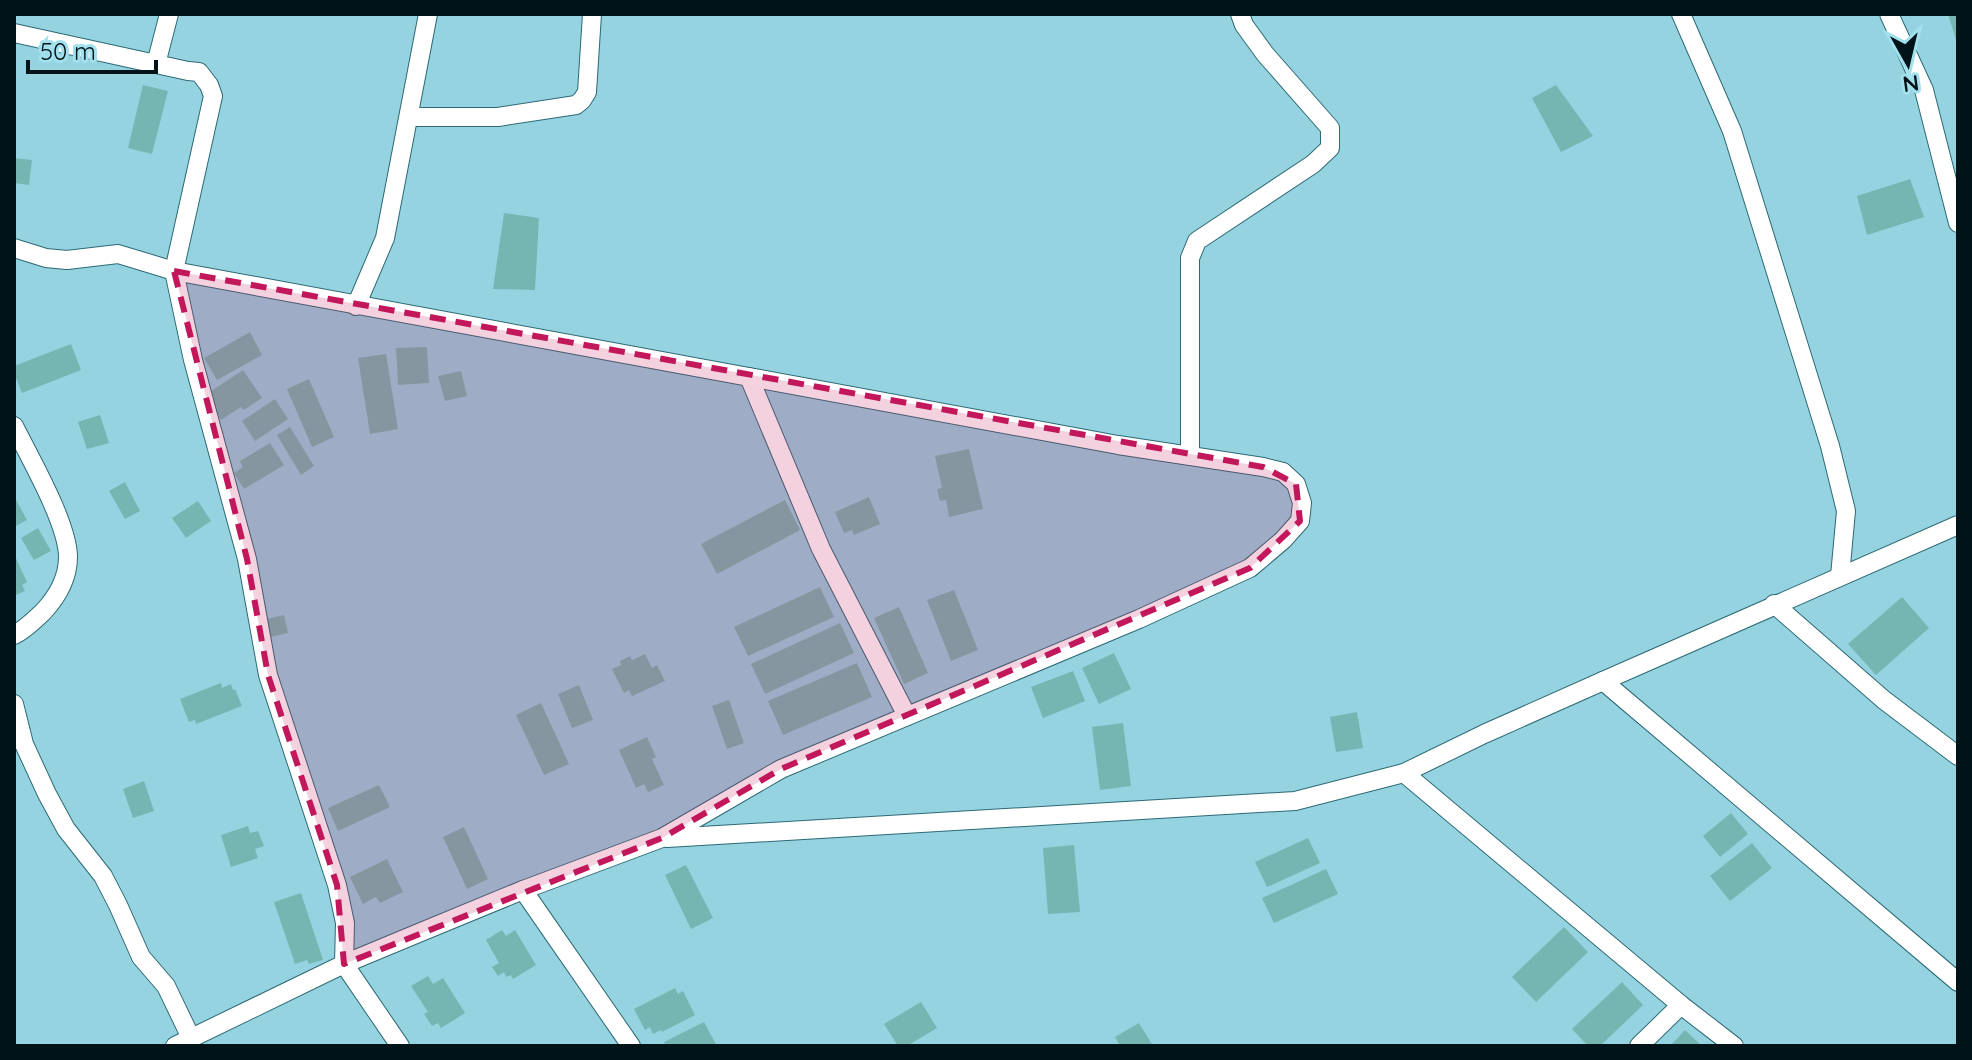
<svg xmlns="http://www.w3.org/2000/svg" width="1972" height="1060" viewBox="0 0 1972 1060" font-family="Quicksand,sans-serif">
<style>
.building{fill:#76b6b2}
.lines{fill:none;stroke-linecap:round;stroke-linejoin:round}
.minor-casing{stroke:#2c6a75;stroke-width:20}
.minor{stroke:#fff;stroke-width:18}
.marked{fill:#c2185b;fill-opacity:0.2;stroke:#c2185b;stroke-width:6;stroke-dasharray:16 10;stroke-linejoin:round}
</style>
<rect width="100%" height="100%" fill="#95d3e0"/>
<g class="building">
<path d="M1948,14H1958V43H1957Z"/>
<path d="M143,85L168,91L152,154L128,148Z"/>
<path d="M1556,85L1593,136L1561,152L1532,98Z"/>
<path d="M14,158L32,160L29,185L14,183Z"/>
<path d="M1910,179L1924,217L1867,235L1857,196Z"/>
<path d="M504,213L539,218L535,290L493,289Z"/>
<path d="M250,332L262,355L217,380L204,358Z"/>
<path d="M71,344L81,370L22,393L14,373V366Z"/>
<path d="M427,347L429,383L398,385L396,348Z"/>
<path d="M386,354L398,429L370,434L358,358Z"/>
<path d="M243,370L262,398L244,410L241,407L221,420L205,395Z"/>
<path d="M461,371L467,396L445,401L438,376Z"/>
<path d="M309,379L334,437L312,447L287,389Z"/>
<path d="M275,399L288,419L255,441L242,421Z"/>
<path d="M100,415L109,443L87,449L78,422Z"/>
<path d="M290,427L314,466L301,475L277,435Z"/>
<path d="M270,443L284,465L244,489L234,473L243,467L240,461Z"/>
<path d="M969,449L983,509L949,517L946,500L940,501L937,489L942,488L935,456Z"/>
<path d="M125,482L140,511L125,519L109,491Z"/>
<path d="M14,496L27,520L14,527Z"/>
<path d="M869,497L880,524L854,535L852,530L844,533L835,512Z"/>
<path d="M785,500L800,530L717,574L701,544Z"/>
<path d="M198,501L211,521L186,538L172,518Z"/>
<path d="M38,528L51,551L34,560L21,538Z"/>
<path d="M14,554L27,582L22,585L25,591L14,596Z"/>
<path d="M820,587L834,617L748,656L734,627Z"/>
<path d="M954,590L978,650L951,661L927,600Z"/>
<path d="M1902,597L1929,628L1876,675L1848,644Z"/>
<path d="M899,607L928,673L904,684L874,618Z"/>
<path d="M284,615L288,633L266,638L262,620Z"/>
<path d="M840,623L854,653L765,694L751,664Z"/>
<path d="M1114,653L1131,689L1099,704L1082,668Z"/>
<path d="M645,654L652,668L657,665L665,681L632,696L629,690L624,693L612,669L621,665L620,661L630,656L632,660Z"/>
<path d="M857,663L872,697L783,735L768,701Z"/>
<path d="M1073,671L1085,701L1043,718L1031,687Z"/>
<path d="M221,683L222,688L231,684L233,690L235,689L242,706L196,724L195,720L189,722L180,699Z"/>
<path d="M579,685L593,720L572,728L558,694Z"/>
<path d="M729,700L744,743L727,749L712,706Z"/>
<path d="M541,703L569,764L544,775L516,715Z"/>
<path d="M1357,712L1363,748L1336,752L1330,717Z"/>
<path d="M1123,723L1131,786L1100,790L1092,727Z"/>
<path d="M647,737L656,757L652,759L664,785L648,792L644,784L636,788L619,750Z"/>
<path d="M144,781L154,811L133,818L123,789Z"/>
<path d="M379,785L390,807L338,831L328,808Z"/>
<path d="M1731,813L1748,834L1720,857L1703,836Z"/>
<path d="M248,826L250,833L258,831L264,846L255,849L258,858L231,867L221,835Z"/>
<path d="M464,827L488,879L467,889L443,837Z"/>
<path d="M1308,838L1320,863L1267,887L1255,862Z"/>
<path d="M1752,843L1772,868L1730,901L1710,876Z"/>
<path d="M1074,845L1080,912L1048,914L1043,848Z"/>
<path d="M387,859L403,892L380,903L376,897L363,904L350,877Z"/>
<path d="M686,865L713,918L691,929L665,875Z"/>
<path d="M1326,869L1338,894L1274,923L1262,898Z"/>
<path d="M301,893L323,960L309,964L307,960L295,964L274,902Z"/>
<path d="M1564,927L1588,952L1536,1002L1512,977Z"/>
<path d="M502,930L506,936L515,930L536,965L513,979L511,975L506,977L504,972L498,976L492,967L499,963L486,940Z"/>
<path d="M428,976L433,984L443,978L465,1013L441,1028L438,1023L432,1026L424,1014L428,1012L411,986Z"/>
<path d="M1622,982L1643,1005L1600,1046H1588L1572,1029Z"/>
<path d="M675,988L678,994L683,991L695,1015L662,1032L661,1030L653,1034L650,1027L645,1030L634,1009Z"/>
<path d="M921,1002L937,1028L907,1046H898L884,1024Z"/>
<path d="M704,1022L717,1046H666L664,1042Z"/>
<path d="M1139,1023L1153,1046H1120L1115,1037Z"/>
<path d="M1685,1030L1702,1046H1670Z"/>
</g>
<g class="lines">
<g class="minor-casing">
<g id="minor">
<path d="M1681,14L1732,131L1830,446L1846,511L1840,576"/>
<path d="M1889,14L1924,90L1958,223"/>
<path d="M14,33L188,71L199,72L209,85L213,96L174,271L193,360L247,559L268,675L337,885L345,923L344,964L400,1046"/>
<path d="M156,64L169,14"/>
<path d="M410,117H498L576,105L582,100L587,92L592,14"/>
<path d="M14,248L46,258L67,260L118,254L174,271L749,377L821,549L907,716"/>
<path d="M356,306L385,238L428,14"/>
<path d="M14,426C30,458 68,524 68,557C68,579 57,597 43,612C33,621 26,629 14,635"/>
<path d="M1190,456V258L1197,241L1313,164L1330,148V128L1265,54L1244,25L1240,14"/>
<path d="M1774,604L1884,700L1958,756"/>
<path d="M1603,681L1958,982"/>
<path d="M14,704L24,744L47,794L66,829L103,876L118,905L141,957L166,986L191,1038"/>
<path d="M1404,773L1681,1005L1734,1046"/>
<path d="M667,838L1295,801L1404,773L1484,734L1603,681L1958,525"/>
<path d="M523,890L631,1046"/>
<path d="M175,1046L344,964L421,932L523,890L662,838L781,769L1139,619L1250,568L1283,540L1300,521L1302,503L1296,484L1283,472L1263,467L1118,445L749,377"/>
<path d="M1639,1046L1681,1005"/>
</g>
</g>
<use href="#minor" class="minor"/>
</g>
<path class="marked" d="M174,271L1263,467L1296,484L1300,521L1250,568L781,769L662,838L344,964L337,885L268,675L247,559Z"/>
<rect width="1972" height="1060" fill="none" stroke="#001318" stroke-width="32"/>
<g transform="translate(1908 64) rotate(172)" stroke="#a2e0ed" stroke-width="6" paint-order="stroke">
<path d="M0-6L14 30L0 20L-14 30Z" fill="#001318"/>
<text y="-12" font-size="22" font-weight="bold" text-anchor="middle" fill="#001318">N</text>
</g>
<path d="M28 60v12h128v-12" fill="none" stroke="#001318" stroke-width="4"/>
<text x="40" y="60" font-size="24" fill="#001318" stroke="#a2e0ed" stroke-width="6" paint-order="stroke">50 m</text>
</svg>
